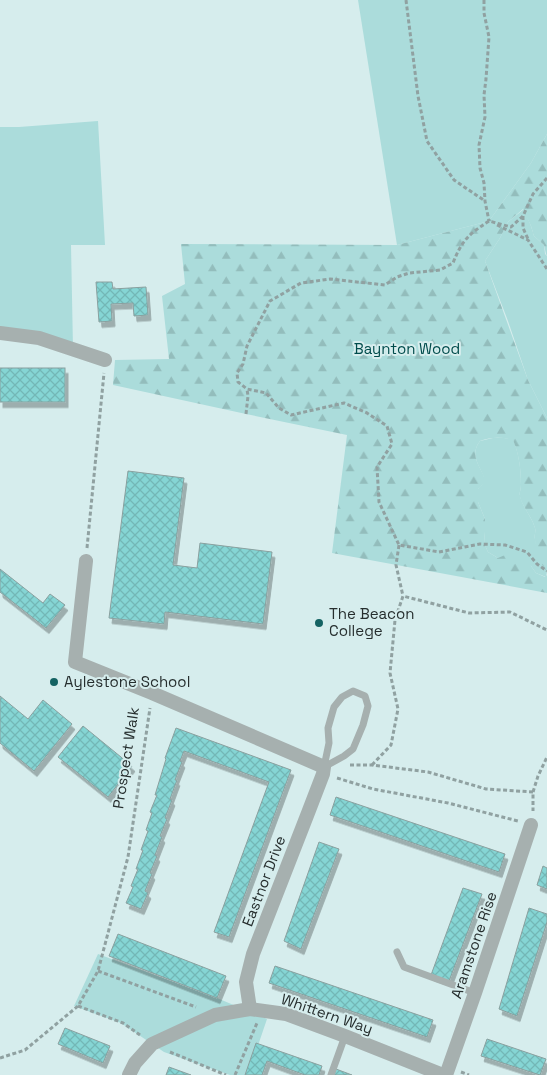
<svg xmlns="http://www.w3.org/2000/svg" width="547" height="1075" viewBox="0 0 547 1075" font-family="'Space Grotesk',sans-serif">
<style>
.green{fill:#abdcdb}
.forest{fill:url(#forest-firs)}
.building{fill:url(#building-cross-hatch);stroke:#8aa09f;filter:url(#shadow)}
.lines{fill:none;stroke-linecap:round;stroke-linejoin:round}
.path{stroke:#90a1a1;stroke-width:3;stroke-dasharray:4 2.5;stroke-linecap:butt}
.service{stroke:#a6b0af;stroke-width:7}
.minor{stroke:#a6b0af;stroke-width:14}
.poi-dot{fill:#146363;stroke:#d6eded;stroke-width:2}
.labels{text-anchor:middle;stroke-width:4;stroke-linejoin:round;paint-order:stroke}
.park-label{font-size:15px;fill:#004c4c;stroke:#d6eded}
.poi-label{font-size:15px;fill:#262e2e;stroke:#d6eded;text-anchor:start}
.street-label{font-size:15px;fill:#262e2e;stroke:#d6eded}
</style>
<defs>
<pattern id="forest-firs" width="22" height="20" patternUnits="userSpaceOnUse" patternTransform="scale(1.25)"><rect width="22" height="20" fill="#abdcdb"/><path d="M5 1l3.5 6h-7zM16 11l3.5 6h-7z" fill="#93bdbc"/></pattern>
<pattern id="building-cross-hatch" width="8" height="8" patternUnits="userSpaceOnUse" patternTransform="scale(1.25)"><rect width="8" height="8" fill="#85d5d4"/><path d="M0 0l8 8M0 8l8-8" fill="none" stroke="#73b7b6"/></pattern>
<filter id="shadow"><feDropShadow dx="3" dy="5.5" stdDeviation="0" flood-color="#0004"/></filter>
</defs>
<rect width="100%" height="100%" fill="#d6eded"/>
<g class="green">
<path d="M358,0H547V134L531,163L489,221L397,245Z"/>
<path d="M98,121L105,245H71L73,349L0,333V127H19Z"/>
<path d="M524,209L531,226L534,236L544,245L545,254L547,256V418L528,380L508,321L485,261L500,238L508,222Z"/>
<path d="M493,438H504L513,439C519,454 521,469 521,485C521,489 519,493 520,496C523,508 532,517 535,528C536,532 534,536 535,539C537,551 541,563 547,572L546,577L536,573L531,566L498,558L488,552L484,543L485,532V519L478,502V489C480,487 483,484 483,483C488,472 466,459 480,441Z"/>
<path d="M98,954L217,998L267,1019L248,1075H230L164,1052L121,1023L74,1006Z"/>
</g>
<path class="forest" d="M547,134V256L546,254L544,245L534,236L531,226L523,209L508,222L500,238L485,261L528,380L547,418V572C540,562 535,552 535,540C534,536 536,532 535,528C532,517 523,508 520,497C519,493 521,489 521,485C521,470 519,454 513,440C502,437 491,437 480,441C466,459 488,472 484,483C483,484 480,488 478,489V502L485,519V532L484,543L488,552L498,558L505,555L524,560L531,566L536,573L545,577L547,575V593L332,553L347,435L246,414L113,385L115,360L169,359L162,296L185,284L181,244L397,245L489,221L531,163Z"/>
<g class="building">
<path d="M96,282H112L113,289L146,287L148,315L134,316L133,303L111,304L112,321L99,322Z"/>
<rect x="0" y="368" width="65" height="34"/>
<path d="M128,471L184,478L173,565L197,568L200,543L272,552L263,624L165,612L164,624L109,618Z"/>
<path d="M0,569L43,603L50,594L65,605L46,628L0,592Z"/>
<path d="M0,696L28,719L43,700L72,724L34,771L0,743Z"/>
<path d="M83,726L132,766L108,797L58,757Z"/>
<path d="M176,728L291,770L229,937L214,932L269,782L184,751L180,761L182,762L175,780H177L170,799L172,800L165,818L167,819L160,836L162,837L155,855L157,856L150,873L152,874L145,891L148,893L141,909L126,903L133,887L131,886L138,869H136L143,850H141L148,831L146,830L152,813L150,812L157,795H155L166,759L165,758Z"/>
<path d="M336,797L505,854L499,872L330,815Z"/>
<path d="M319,842L339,849L301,949L284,941Z"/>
<path d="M543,866L547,868V889L537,885Z"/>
<path d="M463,888L482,894L449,981L431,975Z"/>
<path d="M529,908L547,914V922L517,1016L499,1009Z"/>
<path d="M118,934L226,976L217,998L109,956Z"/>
<path d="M275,966L433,1020L427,1037L269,983Z"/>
<path d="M65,1028L110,1046L103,1063L58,1044Z"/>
<path d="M487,1039L546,1059L540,1075L481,1056Z"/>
<path d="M256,1043L322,1066L319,1075H305L267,1061L262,1075H245Z"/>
<path d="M169,1067L191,1075H166Z"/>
<path d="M336,1069L352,1075H334Z"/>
</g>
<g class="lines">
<g class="path">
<path d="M406,0L418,96L427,141L454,180L485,201"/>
<path d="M484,0V13L489,37L486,79L484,95L485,117L479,145L480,168L484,183L485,201L489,221"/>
<path d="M547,178L533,194L523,216L511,227L489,221C469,234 462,240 453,263L440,270L409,273L397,277L385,285L330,279L301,283L270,301L247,346L243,364L237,373L238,382L247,389L266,393L279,408L291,415L344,403L367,413L387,426L392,444L377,467L379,502L399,545L439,552L480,544L505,545L527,552L537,564L547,571"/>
<path d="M523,216V228L528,239"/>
<path d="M497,225L528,240L547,269"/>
<path d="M246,414L248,396L247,389"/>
<path d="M399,545L396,565L403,596"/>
<path d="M87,548L104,373"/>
<path d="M350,765H372L428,772L486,789L533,792V811"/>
<path d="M372,765L391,745L398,709L390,673L395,620L403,596L469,613L510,612L547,630"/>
<path d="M337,778L373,789L448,803L518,821"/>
<path d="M533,792L538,776L547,757"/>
<path d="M98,971L196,1007"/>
<path d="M78,1006L123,1023L140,1035"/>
<path d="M170,1052L226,1075"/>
<path d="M0,1058L25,1050L78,1006L98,971L128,857L150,708"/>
<path d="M461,1072L469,1075"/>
<path d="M235,1075L257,1023"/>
</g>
<g class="service">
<path d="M353,691L365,696L368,706L363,725L353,749L344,756L324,767L329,743L328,728L334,707L342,697Z"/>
<path d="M397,952L404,967L475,993"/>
<path d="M331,1075L345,1036"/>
</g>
<g class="minor">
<path d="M0,333L39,338L105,360"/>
<path d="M86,561L75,662L152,693L324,767L323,774L308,813L253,954L246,982L250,1009"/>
<path d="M129,1075L135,1063L152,1044L215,1015L250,1009L286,1014L345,1036L443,1075"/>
<path d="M446,1075L475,993L531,825"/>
</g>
</g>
<g class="poi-dot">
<circle cx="319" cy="623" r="5"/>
<circle cx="54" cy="682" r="5"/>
</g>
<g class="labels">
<g class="park-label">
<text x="407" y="354">Baynton Wood</text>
</g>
<g class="poi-label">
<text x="329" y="619">The Beacon<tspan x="329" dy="17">College</tspan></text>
<text x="64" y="687">Aylestone School</text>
</g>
<g class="street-label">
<text transform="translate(126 758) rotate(-81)" y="5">Prospect Walk</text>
<text transform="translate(264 881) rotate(-69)" y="5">Eastnor Drive</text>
<text transform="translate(474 945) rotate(-71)" y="5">Aramstone Rise</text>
<text transform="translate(327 1014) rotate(19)" y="5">Whittern Way</text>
</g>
</g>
</svg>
